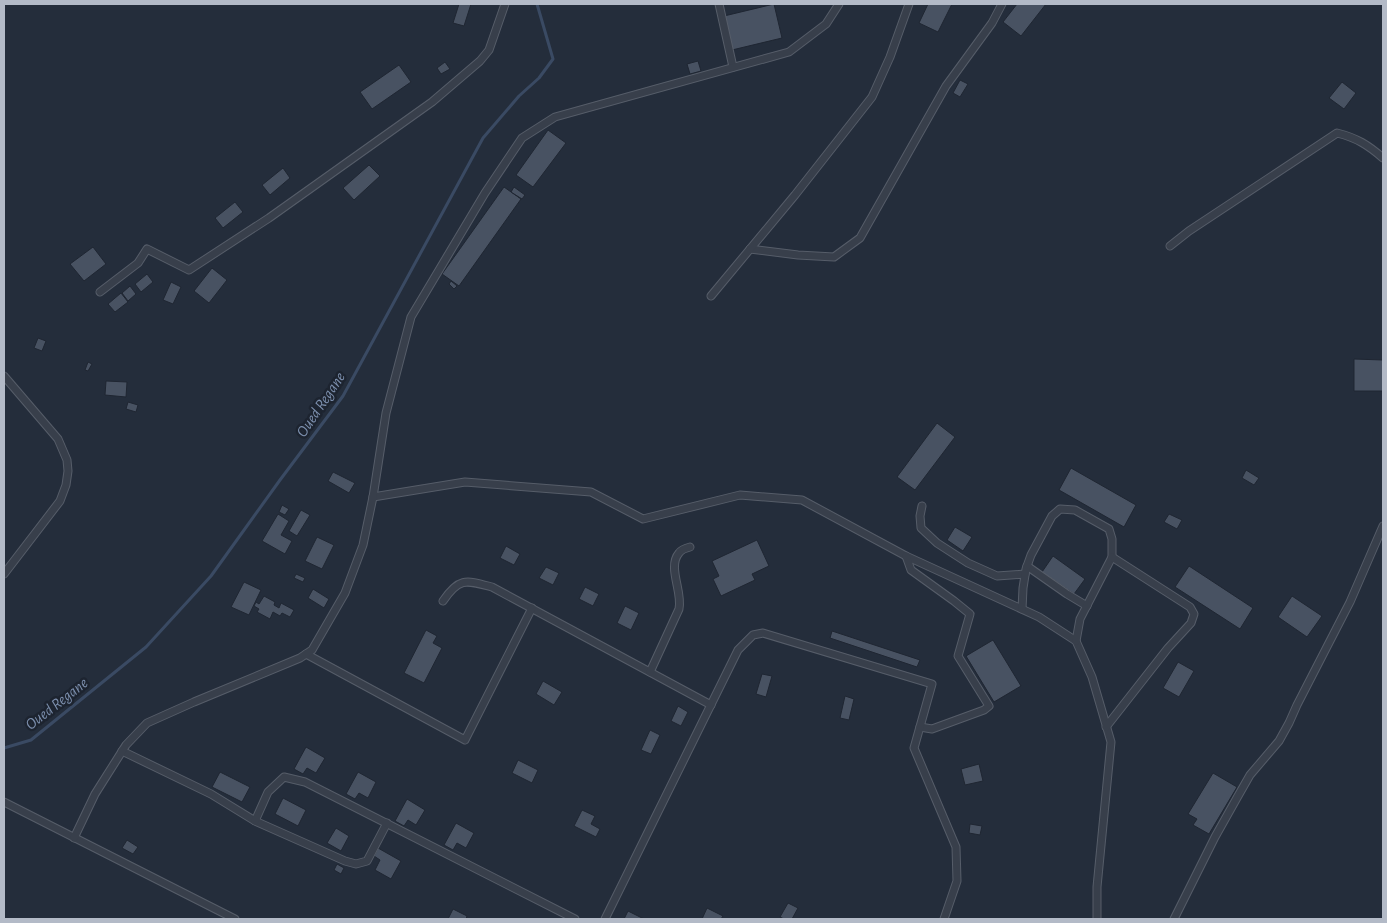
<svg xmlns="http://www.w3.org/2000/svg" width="1387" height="923" viewBox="0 0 1387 923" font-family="'Alegreya Sans',sans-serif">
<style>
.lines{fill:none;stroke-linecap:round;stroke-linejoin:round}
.stream{stroke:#3a4a63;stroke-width:3}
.building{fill:#485262;stroke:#1f2632}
.lane-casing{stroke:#565d69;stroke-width:9}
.lane{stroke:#383f4b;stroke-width:7}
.labels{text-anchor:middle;stroke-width:5;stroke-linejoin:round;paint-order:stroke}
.water-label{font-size:16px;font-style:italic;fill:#7c8fad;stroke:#1d2430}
</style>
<rect width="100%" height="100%" fill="#242d3b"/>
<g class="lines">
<path class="stream" d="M4,748L31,740L146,647L211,576L280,480L343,396L483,138L519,96L539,78L553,59L537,4"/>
</g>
<g class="building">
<path d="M459,4H471L464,26L453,23Z"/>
<path d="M774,4L782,38L732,50L724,16Z"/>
<path d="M928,4H952L938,32L919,23Z"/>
<path d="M1017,4H1046L1021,36L1003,22Z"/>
<path d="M698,61L701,71L690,74L687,64Z"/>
<path d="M445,62L450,69L441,74L437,68Z"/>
<path d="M399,65L411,82L372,109L360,92Z"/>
<path d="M960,80L968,84L960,97L953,93Z"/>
<path d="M1342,82L1356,93L1344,109L1329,98Z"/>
<path d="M548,130L566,143L533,187L516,175Z"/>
<path d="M369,165L380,176L354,200L343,188Z"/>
<path d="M283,168L290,178L270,195L262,185Z"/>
<path d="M504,187L521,199L459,286L442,274Z"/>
<path d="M514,187L525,195L522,199L511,192Z"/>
<path d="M235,202L243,212L223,228L215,218Z"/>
<path d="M93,247L106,264L84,281L70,264Z"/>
<path d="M212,268L227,280L209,303L194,291Z"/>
<path d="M147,274L153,282L141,292L135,284Z"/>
<path d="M451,281L457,286L454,289L449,284Z"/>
<path d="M171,282L181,287L173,304L163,300Z"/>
<path d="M130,286L136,294L128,301L122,293Z"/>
<path d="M121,293L128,302L115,312L108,304Z"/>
<path d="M38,338L46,341L42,351L34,348Z"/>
<path d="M1354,359L1383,360V391H1354Z"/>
<path d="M88,362L92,364L88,371L85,370Z"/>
<path d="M106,381L127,382L126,397L105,395Z"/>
<path d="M128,402L138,405L136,412L126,409Z"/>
<path d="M937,423L955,437L915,490L897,477Z"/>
<path d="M1071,468L1136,505L1124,527L1059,490Z"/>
<path d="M1246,470L1259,478L1254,485L1242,478Z"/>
<path d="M333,472L355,483L349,493L328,481Z"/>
<path d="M282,505L289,509L285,515L279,512Z"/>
<path d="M301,510L310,515L297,536L289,531Z"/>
<path d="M278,514L289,521L281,535L292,541L285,554L262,541Z"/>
<path d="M1169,514L1182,520L1177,529L1164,522Z"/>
<path d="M955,527L972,537L963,551L947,540Z"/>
<path d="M317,537L334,545L322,569L305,561Z"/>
<path d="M757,540L769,566L752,574L755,580L721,596L713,579L719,576L712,561Z"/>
<path d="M506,546L520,554L514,565L500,558Z"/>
<path d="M1053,556L1085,579L1074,594L1042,572Z"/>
<path d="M1189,566L1253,608L1240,629L1175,587Z"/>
<path d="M546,567L559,573L553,585L539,578Z"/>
<path d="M296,574L305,578L303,582L294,578Z"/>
<path d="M244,582L261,590L249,615L231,607Z"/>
<path d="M585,587L599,594L593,606L579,599Z"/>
<path d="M313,589L329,599L324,608L308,598Z"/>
<path d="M264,596L275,602L274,605L279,608L281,603L294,610L290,617L282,613L280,616L273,612L270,619L257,612L259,609L254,606L256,602L259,604Z"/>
<path d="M1292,596L1322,616L1307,637L1278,617Z"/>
<path d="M625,606L639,613L631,630L617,623Z"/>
<path d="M426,630L437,636L433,643L442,648L424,683L404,673Z"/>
<path d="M832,631L920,660L917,667L830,638Z"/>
<path d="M993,640L1021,686L994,702L966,656Z"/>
<path d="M1178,662L1194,671L1179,697L1163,688Z"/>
<path d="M762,674L772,676L766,697L756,694Z"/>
<path d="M543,681L562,692L554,705L536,694Z"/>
<path d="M845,696L854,699L849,720L840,718Z"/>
<path d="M678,706L688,712L681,726L671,721Z"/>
<path d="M650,730L660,735L651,754L641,750Z"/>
<path d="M306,747L325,758L316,773L307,768L303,774L294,769Z"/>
<path d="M518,760L538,770L532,783L512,773Z"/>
<path d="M979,764L983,781L965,785L961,769Z"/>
<path d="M220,772L250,787L242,802L212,787Z"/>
<path d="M358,772L376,782L368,798L359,793L355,799L346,794Z"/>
<path d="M1213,773L1237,787L1209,834L1193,825L1197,819L1188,814Z"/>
<path d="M283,798L306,810L298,826L275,814Z"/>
<path d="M407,799L425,810L416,825L408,820L404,826L395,821Z"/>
<path d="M582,810L595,816L591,824L600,829L596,837L574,826Z"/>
<path d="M456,823L474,833L466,848L457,843L453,850L444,845Z"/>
<path d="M970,824L982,826L980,835L969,833Z"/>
<path d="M336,828L349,836L341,851L327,843Z"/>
<path d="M127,840L138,847L133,854L122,848Z"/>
<path d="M378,848L401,861L391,879L375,870L380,860L374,856Z"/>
<path d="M337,864L344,868L341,874L334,870Z"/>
<path d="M788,903L798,908L792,919H784L780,917Z"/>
<path d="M707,908L723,916L721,919H702Z"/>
<path d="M453,909L467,916L466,919H448Z"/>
<path d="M628,911L644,919H624Z"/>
</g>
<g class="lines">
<g class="lane-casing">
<g id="lane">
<path d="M719,4L733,67"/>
<path d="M1170,246L1189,231L1337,133C1357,138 1368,145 1383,158"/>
<path d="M750,249L798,255L834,257L860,238L946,86L992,23L1002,4"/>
<path d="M100,292L138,263L147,249L189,270L269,218L432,102L480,61L489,50L505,4"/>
<path d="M711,296L795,195L872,97L890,57L909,4"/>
<path d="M4,376L58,439L67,460L68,471L66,485L60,501L4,574"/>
<path d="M373,497L465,482L591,492L643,519L740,495L802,500L906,556L1039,617L1076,641L1092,677L1111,742L1097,887V919"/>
<path d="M922,506L920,516L921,528L937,543L968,563L997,576L1025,574"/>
<path d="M906,556L911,570L954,601L970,614L958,656L989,706L984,710L932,729L920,727"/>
<path d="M1027,566L1067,594L1087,606"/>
<path d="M443,601C459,577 466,580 492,587L711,705"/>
<path d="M1022,609L1023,588L1026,569L1031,555L1052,516L1060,509L1075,510L1109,529L1112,539V557L1080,619L1076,641"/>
<path d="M306,654L465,740L532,608"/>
<path d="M650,672L679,609C683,592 667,567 679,553C681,550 686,548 690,547"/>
<path d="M1106,727L1168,648L1191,623L1194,614L1190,607L1112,557"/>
<path d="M122,751L211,794L255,821L345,861L356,864L367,861L387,823"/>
<path d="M4,802L235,919"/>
<path d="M255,821L268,792L284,777L305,782L575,919"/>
<path d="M74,838L95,794L126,745L147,723L194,702L300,658L312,650L345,593L363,545L373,497L386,413L411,317L485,193L522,138L555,117L789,52L826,24L839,4"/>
<path d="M605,919L738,650L753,635L763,633L932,684L914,748L956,847L957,881L944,919"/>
<path d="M1174,919L1215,837L1238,796L1250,775L1279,741L1289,723L1297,705L1350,602L1383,526"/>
</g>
</g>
<use href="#lane" class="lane"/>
</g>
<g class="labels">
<g class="water-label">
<text transform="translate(320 404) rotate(-56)" y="6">Oued Regane</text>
<text transform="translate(56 703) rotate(-38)" y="6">Oued Regane</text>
</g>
</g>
<rect width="1387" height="923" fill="none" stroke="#b3bac7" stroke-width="10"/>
</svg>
